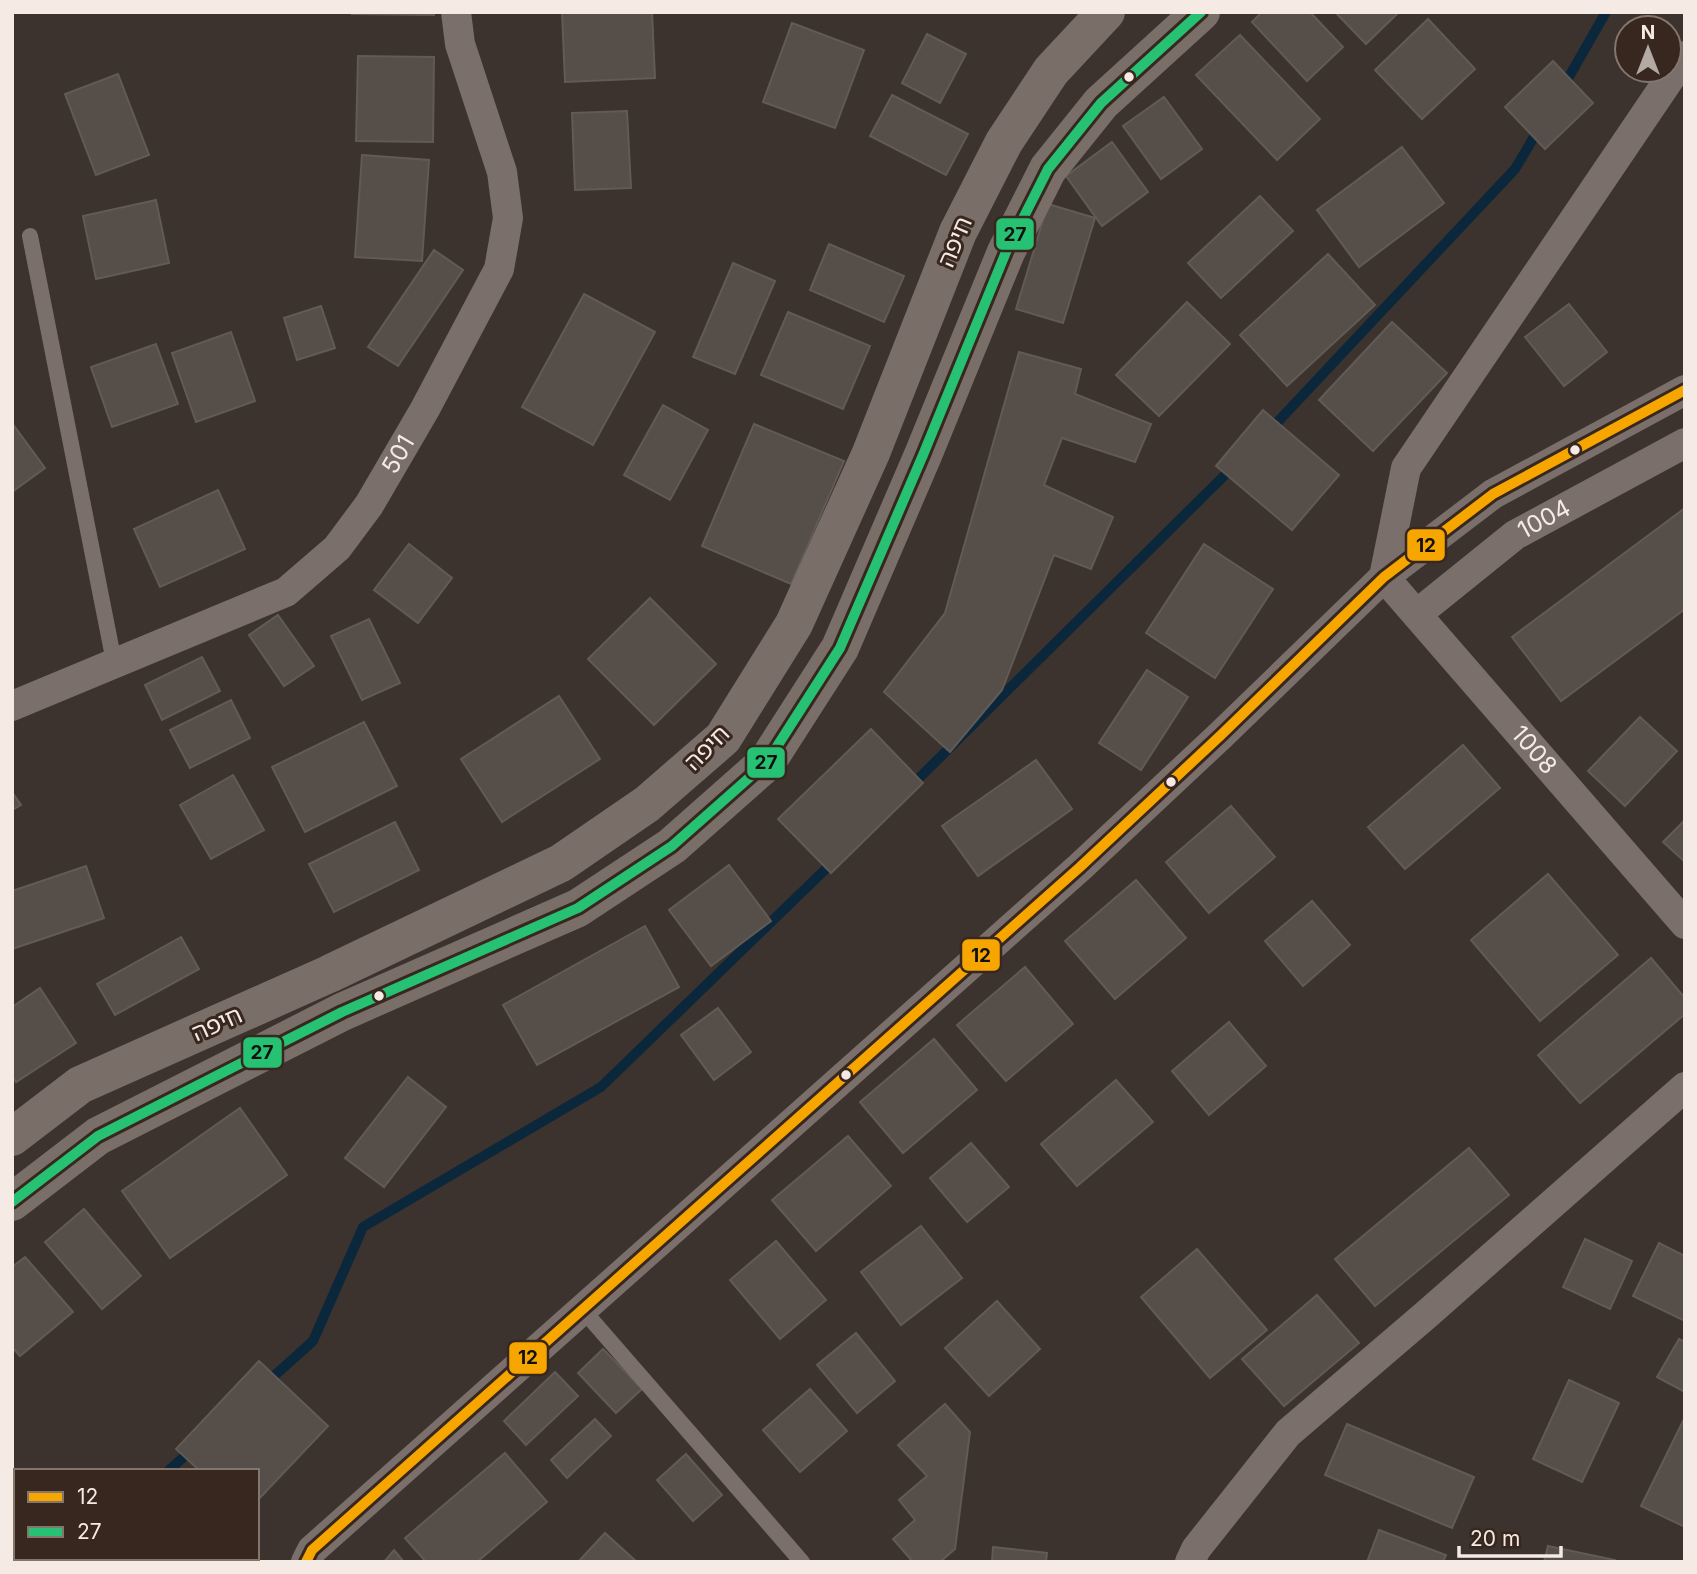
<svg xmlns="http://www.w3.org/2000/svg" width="1697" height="1574" viewBox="0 0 1697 1574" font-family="Inter,'Noto Sans Hebrew',sans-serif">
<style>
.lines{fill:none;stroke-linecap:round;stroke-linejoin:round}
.stream{stroke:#0b273b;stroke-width:10}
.building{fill:#554e49;stroke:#615a55;stroke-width:2}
.service{stroke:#7a6f6b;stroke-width:16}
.minor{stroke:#7a6f6b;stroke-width:30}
.trunk{stroke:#7a6e69;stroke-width:38}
.bus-1-casing{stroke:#38271e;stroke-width:16}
.bus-2-casing{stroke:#38271e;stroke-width:16}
.bus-1{stroke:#f7a600;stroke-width:10}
.bus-2{stroke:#26c172;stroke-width:10}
.bus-dot{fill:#f5eae4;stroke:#38271e;stroke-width:2.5}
.labels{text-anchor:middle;stroke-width:6;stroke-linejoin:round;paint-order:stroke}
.street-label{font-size:24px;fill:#f5eae4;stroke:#38271e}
.line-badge{stroke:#38271e;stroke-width:2.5}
.pale-badge-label{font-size:19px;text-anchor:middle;font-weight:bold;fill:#111}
</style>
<rect width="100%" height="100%" fill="#3c332e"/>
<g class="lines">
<g class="stream">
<path d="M1562,89L1606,12"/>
<path d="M1270,430L1515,169L1540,127"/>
<path d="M909,788L1236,464"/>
<path d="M264,1385L313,1341L363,1227L601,1087L835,860"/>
<path d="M168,1471L195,1447"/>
<path d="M75,1562L77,1558"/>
</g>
</g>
<g class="building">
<path d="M352,12H434V15L352,14Z"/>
<path d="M562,12H652L655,78L565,82Z"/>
<path d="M1262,12H1310L1343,47L1307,81L1252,22Z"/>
<path d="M1335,12H1399L1366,44Z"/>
<path d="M1428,19L1475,69L1422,119L1375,70Z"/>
<path d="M792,23L864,50L835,128L763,102Z"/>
<path d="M927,34L966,54L940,103L902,83Z"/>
<path d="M1240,35L1320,119L1277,160L1196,75Z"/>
<path d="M358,56L434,57L433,142L356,141Z"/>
<path d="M1553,61L1593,103L1545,149L1505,107Z"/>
<path d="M118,74L149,155L96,175L65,94Z"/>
<path d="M892,95L968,134L946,175L870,136Z"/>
<path d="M1164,97L1202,149L1161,179L1123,126Z"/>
<path d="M627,111L631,188L575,190L572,113Z"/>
<path d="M1112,142L1148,192L1102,226L1066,176Z"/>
<path d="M1402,147L1444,203L1359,267L1317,210Z"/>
<path d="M362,155L429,160L422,261L355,257Z"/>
<path d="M1260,196L1293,231L1221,298L1188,263Z"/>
<path d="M156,200L169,263L96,279L83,216Z"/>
<path d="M1048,204L1095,218L1063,323L1016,309Z"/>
<path d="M829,244L904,276L884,322L810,290Z"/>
<path d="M434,250L463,270L398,366L368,347Z"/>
<path d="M1328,254L1375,305L1287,386L1240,335Z"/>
<path d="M733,263L775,281L735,374L693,357Z"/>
<path d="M584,294L655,332L593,445L522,407Z"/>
<path d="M1187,302L1230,344L1159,416L1116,375Z"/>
<path d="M1569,304L1607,352L1564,386L1525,337Z"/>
<path d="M321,306L335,348L297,360L284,318Z"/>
<path d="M788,312L870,346L843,409L761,375Z"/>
<path d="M1392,322L1447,373L1373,451L1319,400Z"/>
<path d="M231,332L255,401L196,422L172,353Z"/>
<path d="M156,344L178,404L112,427L91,367Z"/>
<path d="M1019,352L1081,369L1075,394L1151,424L1135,462L1062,438L1044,485L1113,517L1091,569L1054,555L1002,690L950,752L884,692L945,613Z"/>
<path d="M663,405L708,430L670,500L624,475Z"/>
<path d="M1263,410L1339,475L1292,530L1216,466Z"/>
<path d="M12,423L45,468L12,492Z"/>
<path d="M754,424L844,461L791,584L702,546Z"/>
<path d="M218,490L245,549L160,587L134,529Z"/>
<path d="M1685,508V609L1561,701L1512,637Z"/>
<path d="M409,544L452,578L418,623L374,590Z"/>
<path d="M1204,544L1273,589L1215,678L1146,633Z"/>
<path d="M650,598L716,664L654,725L588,659Z"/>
<path d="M278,615L314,666L284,686L249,635Z"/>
<path d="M369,619L400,683L362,700L331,636Z"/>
<path d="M202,657L220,691L162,720L145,685Z"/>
<path d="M1147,670L1188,697L1141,770L1099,743Z"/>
<path d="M559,696L600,759L502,822L461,759Z"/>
<path d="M231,700L250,738L190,768L170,730Z"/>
<path d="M1640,717L1677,751L1625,806L1588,771Z"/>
<path d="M364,722L397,786L305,832L272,767Z"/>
<path d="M871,729L923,783L831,873L778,819Z"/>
<path d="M1463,745L1500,788L1405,869L1368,827Z"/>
<path d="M1036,760L1072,809L978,876L942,826Z"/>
<path d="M233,775L264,830L211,859L180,805Z"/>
<path d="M12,792L21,805L12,810Z"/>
<path d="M1231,806L1275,857L1209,913L1166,862Z"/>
<path d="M1685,820V862L1663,842Z"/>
<path d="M395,822L419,870L334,912L309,864Z"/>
<path d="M729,865L771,921L711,966L669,910Z"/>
<path d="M86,866L104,918L12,949V891Z"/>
<path d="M1548,874L1618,955L1540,1021L1471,940Z"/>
<path d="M1136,880L1186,938L1115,999L1065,941Z"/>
<path d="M1312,901L1350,945L1303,986L1265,941Z"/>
<path d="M645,926L679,987L537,1065L503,1005Z"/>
<path d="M181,937L199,969L115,1015L97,984Z"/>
<path d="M1651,958L1685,998V1014L1580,1103L1538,1055Z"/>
<path d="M1025,967L1073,1024L1006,1081L957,1025Z"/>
<path d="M40,988L76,1043L16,1082L12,1076V1007Z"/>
<path d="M718,1008L751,1052L714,1080L681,1035Z"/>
<path d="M1229,1022L1266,1066L1209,1115L1172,1071Z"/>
<path d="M934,1039L977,1090L903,1153L860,1102Z"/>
<path d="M408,1077L446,1107L384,1187L345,1158Z"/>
<path d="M1116,1080L1153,1122L1077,1186L1041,1144Z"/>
<path d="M240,1108L287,1175L170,1258L122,1191Z"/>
<path d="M848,1136L891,1186L816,1251L772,1200Z"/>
<path d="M971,1143L1009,1187L967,1222L930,1178Z"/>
<path d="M1469,1148L1509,1195L1375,1306L1335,1259Z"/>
<path d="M84,1209L141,1276L102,1309L45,1242Z"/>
<path d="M921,1226L962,1278L901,1325L861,1272Z"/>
<path d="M1585,1239L1632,1261L1610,1309L1563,1287Z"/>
<path d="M776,1241L826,1300L780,1339L730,1280Z"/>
<path d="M1659,1243L1685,1256V1321L1633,1296Z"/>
<path d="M1197,1249L1267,1330L1210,1378L1141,1297Z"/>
<path d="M25,1257L73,1312L20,1356L12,1347V1267Z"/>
<path d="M1317,1295L1359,1343L1284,1406L1242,1359Z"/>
<path d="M997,1301L1040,1349L989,1396L945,1348Z"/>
<path d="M856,1333L895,1381L857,1413L817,1365Z"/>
<path d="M1679,1339L1685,1342V1392L1657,1377Z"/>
<path d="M603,1349L642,1389L616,1413L578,1373Z"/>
<path d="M259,1361L328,1426L257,1501V1471H200L176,1449Z"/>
<path d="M555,1372L578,1396L526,1445L504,1421Z"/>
<path d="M1569,1380L1619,1403L1582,1482L1533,1459Z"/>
<path d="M810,1389L847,1431L800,1472L763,1430Z"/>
<path d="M945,1404L970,1432L955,1549L940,1562H913L893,1539L915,1520L899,1500L927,1476L898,1445Z"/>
<path d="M1685,1417V1527L1641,1506Z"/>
<path d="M595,1419L611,1436L567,1478L551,1460Z"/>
<path d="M1347,1424L1474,1477L1452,1528L1325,1475Z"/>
<path d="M505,1453L547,1502L477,1562H426L405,1538Z"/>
<path d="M686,1454L722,1495L693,1521L657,1480Z"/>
<path d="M12,1466L16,1471V1548L12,1550Z"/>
<path d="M1379,1530L1446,1555L1443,1562H1367Z"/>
<path d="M605,1533L637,1562H578Z"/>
<path d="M1548,1546L1615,1560V1562H1544Z"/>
<path d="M993,1547L1047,1553L1046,1562H992Z"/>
<path d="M394,1550L404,1562H384Z"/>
</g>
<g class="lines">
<g class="service">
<path d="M30,236L114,662"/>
<path d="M583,1310L802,1562"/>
</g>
<g class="minor">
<path d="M1384,577L1406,468L1685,56"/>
<path id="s1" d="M1384,577L1685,924"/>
<path id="s2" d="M1417,614L1515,535L1685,443"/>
<path id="s3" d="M12,706L286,592L337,548L369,505L425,409L499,269L508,218L502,172L460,44L456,12"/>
<path d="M306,1562L312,1550L1080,867L1221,735L1384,577L1493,494L1685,390"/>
<path d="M1190,1562L1196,1549L1288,1433L1427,1314L1685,1087"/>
</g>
<g class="trunk">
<path d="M12,1137L80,1085L329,974L561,863L647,804L723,738L794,624L871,453L958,232L1004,142L1051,71L1106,12"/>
<path d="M12,1202L98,1136L342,1012L578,908L672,846L767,762L840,648L923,455L1006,252L1048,169L1101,103L1201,12"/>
</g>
<g class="bus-1-casing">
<path id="bus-1" d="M306,1562L312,1550L1080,867L1221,735L1384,577L1493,494L1685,390"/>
</g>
<g class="bus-2-casing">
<path id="bus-2" d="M12,1202L98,1136L342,1012L578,908L672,846L767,762L840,648L923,455L1006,252L1048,169L1101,103L1201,12"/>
</g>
<use href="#bus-1" class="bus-1"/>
<use href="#bus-2" class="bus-2"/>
</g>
<g class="bus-dot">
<circle cx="1129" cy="77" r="6"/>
<circle cx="1575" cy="450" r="6"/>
<circle cx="1171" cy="782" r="6"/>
<circle cx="379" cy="996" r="6"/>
<circle cx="846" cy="1075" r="6"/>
</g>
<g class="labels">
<g class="street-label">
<text transform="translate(955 242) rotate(-67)" y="8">חיפה</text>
<text dy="8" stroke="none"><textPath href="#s3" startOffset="476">501</textPath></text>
<text dy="8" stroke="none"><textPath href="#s2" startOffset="159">1004</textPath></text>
<text transform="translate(707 748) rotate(-45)" y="8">חיפה</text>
<text dy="8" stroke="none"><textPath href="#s1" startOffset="229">1008</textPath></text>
<text transform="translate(217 1024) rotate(-24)" y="8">חיפה</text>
</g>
</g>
<g class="line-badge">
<rect x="995" y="217" width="40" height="34" rx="7" fill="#26c172"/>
<rect x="1406" y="528" width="40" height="34" rx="7" fill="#f7a600"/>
<rect x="746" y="746" width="40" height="33" rx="7" fill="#26c172"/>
<rect x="961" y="938" width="40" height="34" rx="7" fill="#f7a600"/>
<rect x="242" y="1036" width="41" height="33" rx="7" fill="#26c172"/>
<rect x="508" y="1341" width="40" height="34" rx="7" fill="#f7a600"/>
</g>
<g class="pale-badge-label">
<text x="1015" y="241">27</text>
<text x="1426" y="552">12</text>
<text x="766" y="769">27</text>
<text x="981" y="962">12</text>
<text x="262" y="1059">27</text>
<text x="528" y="1364">12</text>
</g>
<rect width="1697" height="1574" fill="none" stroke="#f5eae4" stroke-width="28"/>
<rect x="14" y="1469" width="245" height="91" fill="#38271e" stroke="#84756d" stroke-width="2"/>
<rect x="28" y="1492" width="35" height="10" fill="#f7a600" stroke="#84756d" stroke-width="2"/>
<text x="77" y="1504" font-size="21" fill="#f5eae4">12</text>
<rect x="28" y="1527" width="35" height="10" fill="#26c172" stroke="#84756d" stroke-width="2"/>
<text x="77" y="1539" font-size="21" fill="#f5eae4">27</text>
<g transform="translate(1648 49)"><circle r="33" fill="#38271e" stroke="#84756d" stroke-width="2"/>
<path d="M0-5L12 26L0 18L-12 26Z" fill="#b4aaa4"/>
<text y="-10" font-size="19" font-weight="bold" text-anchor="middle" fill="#f5eae4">N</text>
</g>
<path d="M1459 1546v10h102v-10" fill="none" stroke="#f5eae4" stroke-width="3.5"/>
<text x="1470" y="1546" font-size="21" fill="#f5eae4" stroke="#38271e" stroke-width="5" paint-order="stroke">20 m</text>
</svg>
